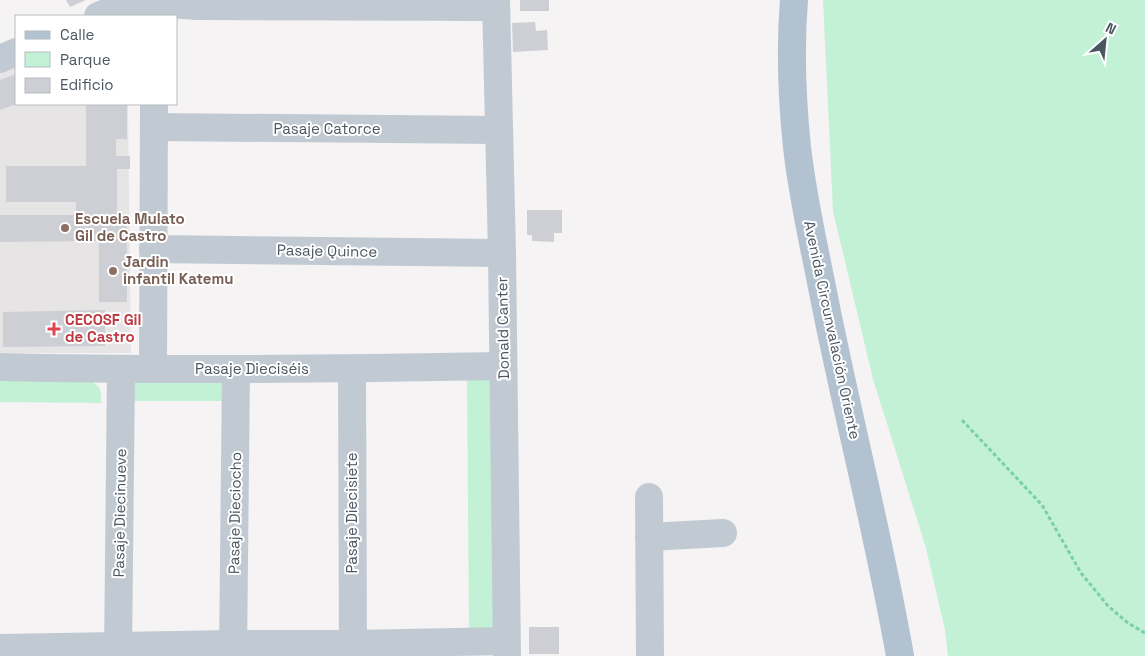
<svg xmlns="http://www.w3.org/2000/svg" width="1145" height="656" viewBox="0 0 1145 656" font-family="'Space Grotesk',sans-serif">
<style>
.education{fill:#e6e4e5}
.green{fill:#c3f1d5}
.building{fill:#cdcfd5}
.lines{fill:none;stroke-linecap:round;stroke-linejoin:round}
.path{stroke:#7ad0a6;stroke-width:3;stroke-dasharray:4 2.5;stroke-linecap:butt}
.minor{stroke:#c1cad2;stroke-width:28}
.major{stroke:#b3c2d1;stroke-width:28}
.education-dot{fill:#8d6e63;stroke:#fff;stroke-width:2}
.health-dot{fill:#e0444e;stroke:#fff;stroke-width:2}
.labels{text-anchor:middle;stroke-width:4;stroke-linejoin:round;paint-order:stroke}
.street-label{font-size:15px;fill:#4a5661;stroke:#fff}
.education-label{font-size:15px;font-weight:bold;fill:#785e54;stroke:#fff;text-anchor:start}
.health-label{font-size:15px;font-weight:bold;fill:#be3a42;stroke:#fff;text-anchor:start}
</style>
<rect width="100%" height="100%" fill="#f5f3f3"/>
<path class="education" d="M16,65V104H128L131,353H0V72Z"/>
<g class="green">
<path d="M823,0H1145V656H948L945,630L926,548L873,379L833,211Z"/>
<path d="M467,373L493,379L495,625L489,633H469Z"/>
<path d="M0,379L87,380C101,386 101,388 101,403L0,402Z"/>
<path d="M226,382L227,401H126V383Z"/>
</g>
<g class="building">
<path d="M66,0H86L70,7Z"/>
<rect x="520" y="0" width="29" height="11"/>
<path d="M535,22L536,31L547,30L548,50L513,52L512,23Z"/>
<path d="M16,74V104L0,110V80Z"/>
<path d="M86,104H127V139H116V156H130V169H117V214H127V302H99V241L0,242V215H76V202H6V166H86Z"/>
<path d="M527,210H562V233H554V242L532,241V235H527Z"/>
<path d="M105,310V346L3,347V312Z"/>
<rect x="529" y="627" width="30" height="27"/>
</g>
<g class="lines">
<path class="path" d="M962,420L1042,505L1081,573L1108,606L1128,623L1145,633"/>
<g class="minor">
<path d="M496,0L502,253L507,656"/>
<path d="M98,16C133,1 159,3 196,6L496,7"/>
<path d="M0,59L16,52"/>
<path d="M155,127L499,130"/>
<path d="M153,249L502,253"/>
<path d="M0,367C168,371 335,369 503,366"/>
<path d="M153,368L154,104"/>
<path d="M352,369L353,656"/>
<path d="M649,497L650,656"/>
<path d="M649,537L723,533"/>
<path d="M0,648L233,644H352L506,641"/>
<path d="M118,656L121,370"/>
<path d="M233,656L236,370"/>
</g>
<path class="major" d="M794,0C790,49 792,99 797,147C802,193 812,237 821,282C845,407 878,530 900,656"/>
</g>
<g class="education-dot">
<circle cx="65" cy="228" r="5"/>
<circle cx="113" cy="271" r="5"/>
</g>
<path class="health-dot" d="M51.5 321.5h5v5h5v5h-5v5h-5v-5h-5v-5h5z"/>
<g class="labels">
<g class="street-label">
<text x="327" y="134">Pasaje Catorce</text>
<text transform="translate(327 251) rotate(1)" y="5">Pasaje Quince</text>
<text transform="translate(503 328) rotate(-91)" y="5">Donald Canter</text>
<text transform="translate(832 330) rotate(78)" y="5">Avenida Circunvalación Oriente</text>
<text x="252" y="374">Pasaje Dieciséis</text>
<text transform="translate(120 513) rotate(-89)" y="5">Pasaje Diecinueve</text>
<text transform="translate(235 513) rotate(-89)" y="5">Pasaje Dieciocho</text>
<text transform="translate(352 513) rotate(-90)" y="5">Pasaje Diecisiete</text>
</g>
<g class="education-label">
<text x="75" y="224">Escuela Mulato<tspan x="75" dy="17">Gil de Castro</tspan></text>
<text x="123" y="267">Jardin<tspan x="123" dy="17">infantil Katemu</tspan></text>
</g>
<g class="health-label">
<text x="65" y="325">CECOSF Gil<tspan x="65" dy="17">de Castro</tspan></text>
</g>
</g>
<rect x="15" y="15" width="162" height="90" fill="#ffffff" stroke="#b7bbc0"/>
<rect x="25" y="31" width="25" height="8" fill="#b3c2d1" stroke="#b7bbc0"/>
<text x="60" y="40" font-size="15" fill="#4a5661">Calle</text>
<rect x="25" y="52" width="25" height="15" fill="#c3f1d5" stroke="#b7bbc0"/>
<text x="60" y="65" font-size="15" fill="#4a5661">Parque</text>
<rect x="25" y="78" width="25" height="15" fill="#cdcfd5" stroke="#b7bbc0"/>
<text x="60" y="90" font-size="15" fill="#4a5661">Edificio</text>
<g transform="translate(1105 40) rotate(27)" stroke="#ffffff" stroke-width="4" paint-order="stroke">
<path d="M0-4L9 19L0 12L-9 19Z" fill="#4a5661"/>
<text y="-8" font-size="14" font-weight="bold" text-anchor="middle" fill="#4a5661">N</text>
</g>
</svg>
